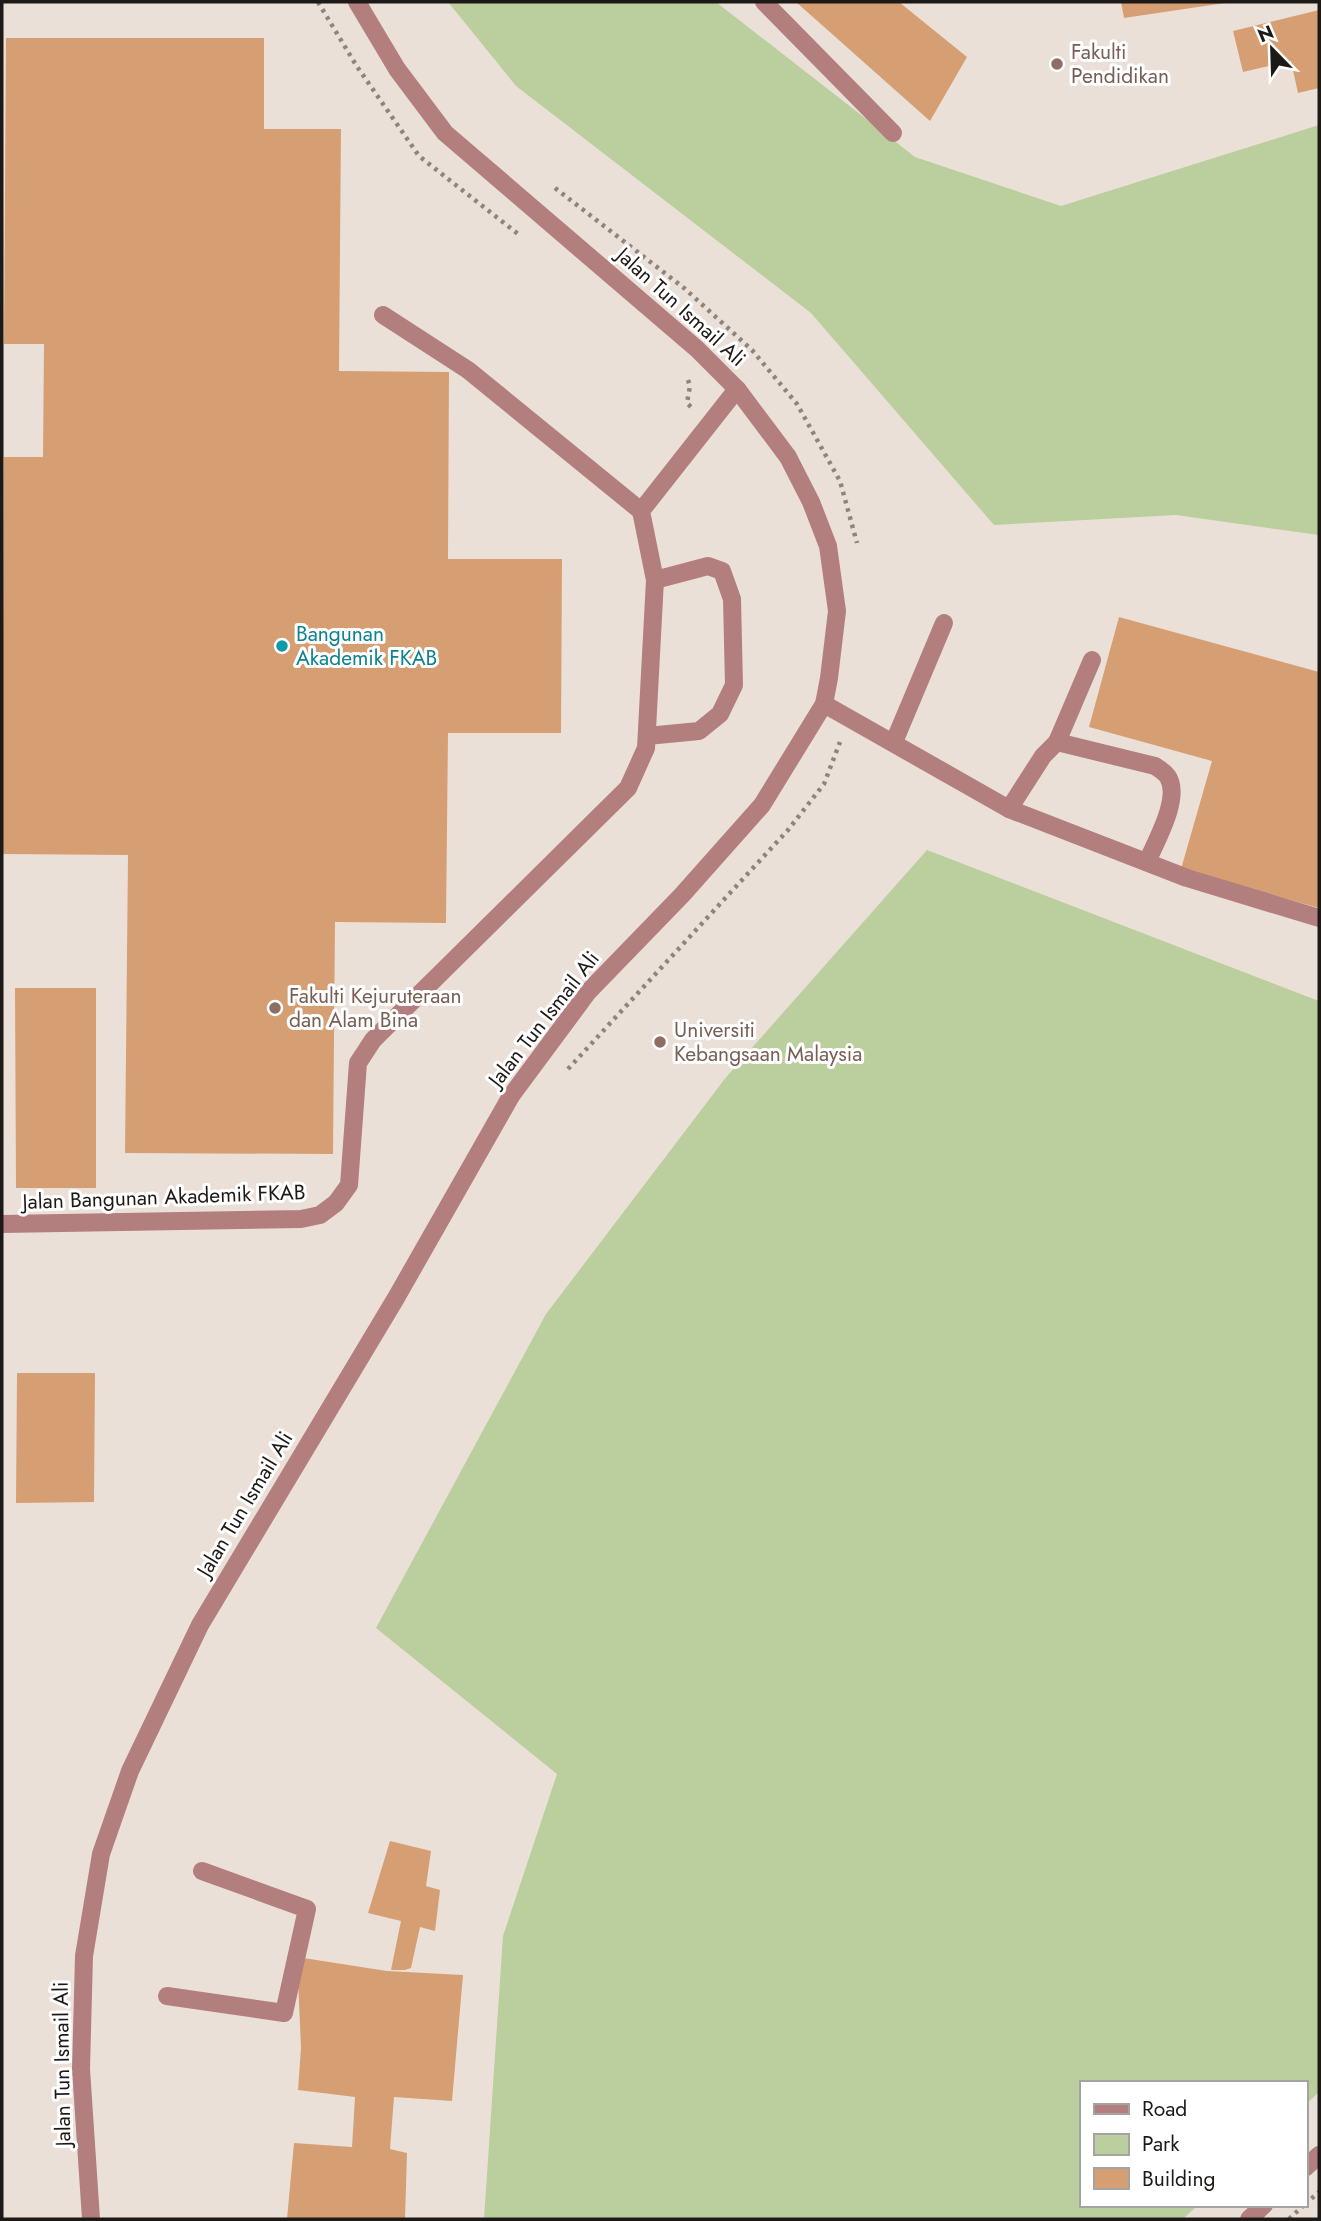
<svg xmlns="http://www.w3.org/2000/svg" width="1321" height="2221" viewBox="0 0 1321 2221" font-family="Jost,sans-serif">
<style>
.green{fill:#bbce9d}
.building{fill:#d69f73}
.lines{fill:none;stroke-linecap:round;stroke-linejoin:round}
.path{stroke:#8c857f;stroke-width:4.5;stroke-dasharray:3.5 5;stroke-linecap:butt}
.minor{stroke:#b37e7e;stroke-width:18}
.education-dot{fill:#8d6e63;stroke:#fff;stroke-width:2.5}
.culture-dot{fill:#0f9aa8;stroke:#fff;stroke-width:2.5}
.labels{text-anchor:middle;stroke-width:6;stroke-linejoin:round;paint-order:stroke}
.education-label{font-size:21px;fill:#785e54;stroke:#fff;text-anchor:start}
.street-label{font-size:21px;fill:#1d1917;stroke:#fff}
.culture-label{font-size:21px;fill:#0d838f;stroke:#fff;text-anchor:start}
</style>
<rect width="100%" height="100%" fill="#ebe0d8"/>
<g class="green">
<path d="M448,2H716L915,157L1061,206L1319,125V535L1176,515L994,525L811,313L516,86Z"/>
<path d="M927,850L1319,1001V2092L1305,2105V2083H1081V2205H1198L1183,2219H484L503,1936L557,1774L376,1628L546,1314L727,1076Z"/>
</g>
<g class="building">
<path d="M796,2H899L967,57L930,121Z"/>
<path d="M1121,2H1225V3L1124,18Z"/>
<path d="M1319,10V88L1298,93L1291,61L1243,72L1233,31Z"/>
<path d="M6,38H264V129H341L339,371L449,372L448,559H562L561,733H448L446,923L335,922L333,1154L125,1153L128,855L2,854L4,457H43L44,344H4Z"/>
<path d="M1119,617L1319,672V908L1181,869L1212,761L1089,727Z"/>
<path d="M15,988H96V1188H16Z"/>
<path d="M17,1373H95L94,1502L16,1503Z"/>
<path d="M390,1841L431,1851L426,1886L440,1890L435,1931L420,1927L411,1968L405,1970H391L401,1921L368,1913Z"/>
<path d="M297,1957L387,1971L463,1975L452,2101L394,2097L390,2149L407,2153L405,2219H287L294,2143L352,2147L355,2097L298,2090L301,2048Z"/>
</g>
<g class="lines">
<g class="path">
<path d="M318,2L356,65L419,156L518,234"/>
<path d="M555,188L684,288L752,350L797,404L840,481L857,543"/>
<path d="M688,380L690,386L687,403L691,407"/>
<path d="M568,1069L788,830L824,784L840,742"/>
<path d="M1305,2204L1319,2192"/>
<path d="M1289,2219L1304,2205"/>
</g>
<g class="minor">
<path d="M764,2L893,133"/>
<path d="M383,315L468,370L641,511"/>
<path d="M824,704L1009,809L1187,878L1319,918"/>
<path d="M647,736L699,731L720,714L734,685L732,599L722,571L708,566L655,580"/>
<path d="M894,742L944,623"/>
<path d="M1057,742L1155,766C1159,769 1165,772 1168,777C1181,798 1156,841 1147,862"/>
<path d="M1009,809L1043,756L1057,742L1092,660"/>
<path d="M2,1224L301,1219L320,1215L336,1203L349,1185L358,1063L373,1040L628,788L646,748L655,580L641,511L737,389"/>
<path d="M167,1996L284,2013L307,1909L202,1871"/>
<path d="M1305,2168L1319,2155"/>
<path d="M91,2219L81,2069L84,1956L101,1854L130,1771L200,1625L396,1298L511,1096L588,992L682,895L762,805L824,704L829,678L837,611L828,546L811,502L788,457L737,389L697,349L445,133L397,69L357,2"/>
<path d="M1249,2219L1264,2205"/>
</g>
</g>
<g class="education-dot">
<circle cx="1057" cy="64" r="7"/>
<circle cx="275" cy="1008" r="7"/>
<circle cx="660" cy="1042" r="7"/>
</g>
<circle class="culture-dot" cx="282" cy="646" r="7"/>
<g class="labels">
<g class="education-label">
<text x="1071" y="59">Fakulti<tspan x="1071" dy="24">Pendidikan</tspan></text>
<text x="289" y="1003">Fakulti Kejuruteraan<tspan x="289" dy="24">dan Alam Bina</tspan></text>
<text x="674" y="1037">Universiti<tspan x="674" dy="24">Kebangsaan Malaysia</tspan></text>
</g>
<g class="street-label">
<text transform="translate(681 307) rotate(42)" y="7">Jalan Tun Ismail Ali</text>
<text transform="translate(544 1019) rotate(-52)" y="7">Jalan Tun Ismail Ali</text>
<text transform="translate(164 1197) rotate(-2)" y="7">Jalan Bangunan Akademik FKAB</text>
<text transform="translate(245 1504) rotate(-59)" y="7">Jalan Tun Ismail Ali</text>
<text transform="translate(62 2064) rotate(-91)" y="7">Jalan Tun Ismail Ali</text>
</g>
<g class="culture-label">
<text x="296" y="641">Bangunan<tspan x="296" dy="24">Akademik FKAB</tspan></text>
</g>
</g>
<rect width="1321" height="2221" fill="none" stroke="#1d1917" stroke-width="7"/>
<rect x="1080" y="2081" width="228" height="126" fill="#ffffff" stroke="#a5a3a2" stroke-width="2"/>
<rect x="1094" y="2104" width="35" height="10" fill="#b37e7e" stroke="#a5a3a2" stroke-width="2"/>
<text x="1142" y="2116" font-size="21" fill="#1d1917">Road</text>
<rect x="1094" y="2134" width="35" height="21" fill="#bbce9d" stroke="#a5a3a2" stroke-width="2"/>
<text x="1142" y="2151" font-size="21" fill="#1d1917">Park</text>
<rect x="1094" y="2168" width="35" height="21" fill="#d69f73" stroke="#a5a3a2" stroke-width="2"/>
<text x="1142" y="2186" font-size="21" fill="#1d1917">Building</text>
<g transform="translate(1272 49) rotate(337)" stroke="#ffffff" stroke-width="5" paint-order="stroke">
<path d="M0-5L12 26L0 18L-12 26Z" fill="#1d1917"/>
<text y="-10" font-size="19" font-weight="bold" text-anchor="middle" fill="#1d1917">N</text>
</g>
</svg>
